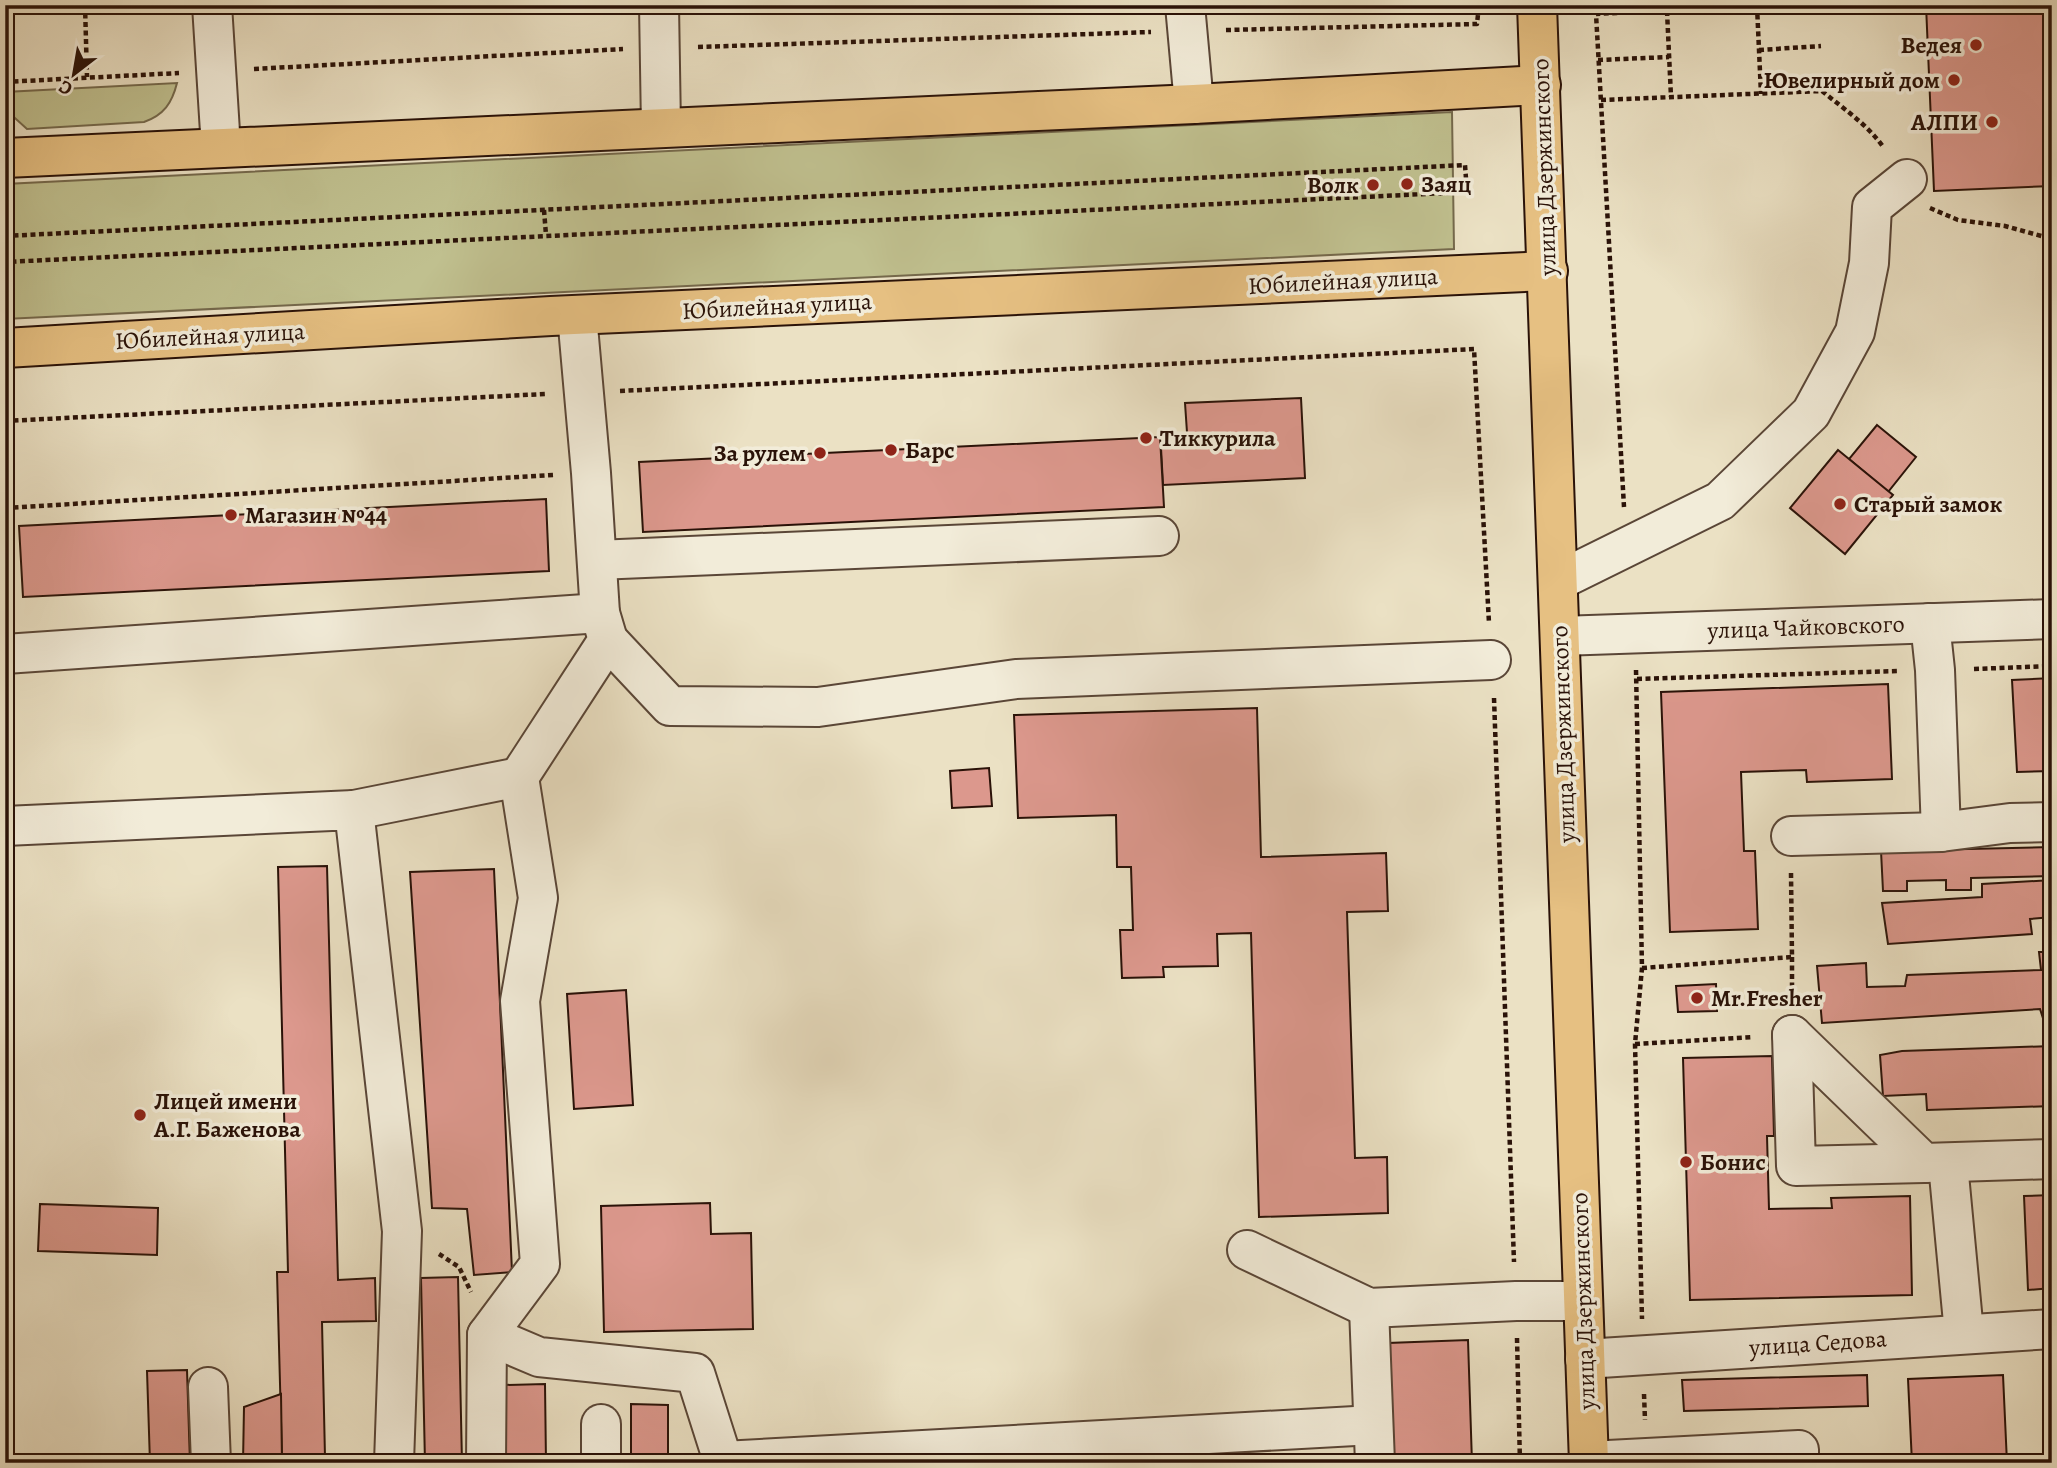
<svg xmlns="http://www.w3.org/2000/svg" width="2057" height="1468" viewBox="0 0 2057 1468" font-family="Alegreya,serif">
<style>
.green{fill:#c0c08f;stroke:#75694c;stroke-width:2}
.building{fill:#dc988d;stroke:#2a1208;stroke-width:2}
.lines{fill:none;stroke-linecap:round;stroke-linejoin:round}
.minor-casing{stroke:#5a4637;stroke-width:42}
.major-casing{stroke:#2a1208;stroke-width:42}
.path{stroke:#2a1208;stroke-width:4.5;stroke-dasharray:5 3.5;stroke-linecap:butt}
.minor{stroke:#f2ecd9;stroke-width:38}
.major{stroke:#e6c082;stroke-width:38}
.poi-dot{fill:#8f2418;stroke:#f2ecd9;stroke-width:2.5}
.labels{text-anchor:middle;stroke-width:7;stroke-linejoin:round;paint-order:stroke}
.poi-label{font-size:24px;font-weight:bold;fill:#2a1208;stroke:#f2ecd9;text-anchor:start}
.street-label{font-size:24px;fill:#2a1208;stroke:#f2ecd9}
</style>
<rect width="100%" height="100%" fill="#ebe1c4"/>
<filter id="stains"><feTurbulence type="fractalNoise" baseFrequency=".00286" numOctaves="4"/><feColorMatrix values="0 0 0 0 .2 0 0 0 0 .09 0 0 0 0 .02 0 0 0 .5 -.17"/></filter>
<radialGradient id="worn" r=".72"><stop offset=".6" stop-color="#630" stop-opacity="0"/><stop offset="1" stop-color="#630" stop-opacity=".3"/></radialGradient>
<g class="green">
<path d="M177,83C172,103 164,115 144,122L27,129L5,109V92Z"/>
<path d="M1452,112L1454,249L5,319V184Z"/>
</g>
<g class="building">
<path d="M1926,5H2052V186L1934,191Z"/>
<path d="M1301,398L1305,478L1163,485L1161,448L1188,447L1185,403Z"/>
<path d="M1877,425L1916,457L1888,492L1849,459Z"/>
<path d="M1160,437L1164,507L643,532L639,462Z"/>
<path d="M1838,450L1893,495L1845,554L1790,508Z"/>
<path d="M546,499L549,571L23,597L19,526Z"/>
<path d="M2052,678V771L2017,772L2012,680Z"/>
<path d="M1888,684L1892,779L1807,782L1806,770L1741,772L1744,851H1755L1758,929L1670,932L1661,692Z"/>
<path d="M1257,708L1261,857L1386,853L1388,911L1347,912L1355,1158L1387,1157L1388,1213L1259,1217L1251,933L1217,934L1218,966L1163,967L1164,977L1122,978L1120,930H1133L1131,867H1117L1116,815L1018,818L1014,715Z"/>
<path d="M989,768L992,806L952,808L950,771Z"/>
<path d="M2052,847V876L1971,878V890H1946V880L1907,881V891H1883L1881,851Z"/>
<path d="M327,866L338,1280L375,1278L376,1321L322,1322L325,1457L282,1458L277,1272H288L278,867Z"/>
<path d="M494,869L512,1272L474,1275L467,1209L432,1208L410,872Z"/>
<path d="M2052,880V917L2030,919L2032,934L1888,944L1882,903L1982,897V884Z"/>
<path d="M2039,952H2052V1106L1927,1110L1926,1094L1883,1096L1880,1055L1902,1051L2052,1046L2040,1009L1822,1023L1817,966L1866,963L1867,987L1905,986L1907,975L2041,970Z"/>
<path d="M1716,984L1717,1011L1678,1012L1676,986Z"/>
<path d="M626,990L633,1105L574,1109L567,994Z"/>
<path d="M1772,1056L1774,1136H1767L1769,1209L1832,1208L1831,1198L1910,1196L1912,1295L1690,1300L1683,1058Z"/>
<path d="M2052,1195V1288L2028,1290L2024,1196Z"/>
<path d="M710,1203L711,1234L751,1233L753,1329L604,1332L601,1206Z"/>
<path d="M40,1204L158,1208L157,1255L38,1251Z"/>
<path d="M458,1277L462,1463H425L421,1278Z"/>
<path d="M1468,1340L1472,1463H1392L1388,1343Z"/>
<path d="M187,1370L190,1463H150L147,1371Z"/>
<path d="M1867,1375L1868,1406L1684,1411L1682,1380Z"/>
<path d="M2003,1375L2007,1463H1912L1908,1379Z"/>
<path d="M545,1384L546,1463H505L504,1385Z"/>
<path d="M281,1394L282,1463H243L244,1407Z"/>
<path d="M631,1404L668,1405V1463H631Z"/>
</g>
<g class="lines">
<g class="minor-casing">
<g id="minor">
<path d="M212,5L221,148"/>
<path d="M659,5L661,128"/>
<path d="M1185,5L1194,104"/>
<path d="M597,560L1159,536"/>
<path d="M1558,581L1720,501L1811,413L1855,332L1869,263L1872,207L1907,179"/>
<path d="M1930,623L1935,670L1941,832"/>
<path d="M1560,636L2052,619"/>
<path d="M608,640L670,706L818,707L1016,679L1491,660"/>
<path d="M5,654L600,613"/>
<path d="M519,777L608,640L600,613L591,473L577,315"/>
<path d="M354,810L519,777L538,898L520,1001L540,1264L487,1335L486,1463"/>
<path d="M5,826L354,810L402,1231L394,1463"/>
<path d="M1791,836L1941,832L2010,823L2052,822"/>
<path d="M1792,1035L1924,1163L2052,1159"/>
<path d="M1792,1035L1796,1166L1924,1163"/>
<path d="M1948,1164L1964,1333"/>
<path d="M1247,1250L1369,1308L1516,1301H1583"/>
<path d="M1369,1308L1375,1463"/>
<path d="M487,1335L539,1357L695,1373L723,1461"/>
<path d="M1585,1359L2052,1329"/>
<path d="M208,1387L211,1463"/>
<path d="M1589,1461L1799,1450V1463"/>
<path d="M601,1463V1424"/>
<path d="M723,1463V1461L1373,1425"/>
</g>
</g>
<g class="major-casing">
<g id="major">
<path d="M1537,5L1589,1463"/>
<path d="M5,158L1194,104L1541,85"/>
<path d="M5,348L551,316L1548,271"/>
</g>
</g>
<g class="path">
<path d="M85,5L87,77"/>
<path d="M1757,6L1761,94"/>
<path d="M1667,11L1671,97"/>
<path d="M1226,30L1477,24L1479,5"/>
<path d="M698,47L1151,32"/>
<path d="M1759,50L1821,46"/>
<path d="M1598,60L1669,57"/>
<path d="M254,69L623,49"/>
<path d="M5,82L179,73"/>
<path d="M1601,100L1822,91C1845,110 1867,124 1884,148"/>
<path d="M1930,208L1958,220L2005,226L2052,239"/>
<path d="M544,210L546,235"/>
<path d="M5,236L1465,165L1467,192L5,262"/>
<path d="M620,391L1474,349L1489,623"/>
<path d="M5,421L545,394"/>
<path d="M1624,507L1596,14L1776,5"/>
<path d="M5,508L553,475"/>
<path d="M1974,669L2052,666"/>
<path d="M1636,670L1642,968L1635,1044L1642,1319"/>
<path d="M1637,679L1898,671"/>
<path d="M1494,698L1514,1262"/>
<path d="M1792,957V999"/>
<path d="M1642,968L1792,957L1791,873"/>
<path d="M1635,1044L1753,1037"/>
<path d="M439,1254L459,1267L471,1292"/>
<path d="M1517,1338L1520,1463"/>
<path d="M1644,1394L1645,1420"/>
</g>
<use href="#minor" class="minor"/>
<use href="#major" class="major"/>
</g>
<g class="poi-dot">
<circle cx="1976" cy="45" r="7"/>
<circle cx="1954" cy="80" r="7"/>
<circle cx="1992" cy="122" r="7"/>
<circle cx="1407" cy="184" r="7"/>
<circle cx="1373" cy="185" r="7"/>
<circle cx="1146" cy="438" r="7"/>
<circle cx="891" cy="450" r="7"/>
<circle cx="820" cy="453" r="7"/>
<circle cx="1840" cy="504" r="7"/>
<circle cx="231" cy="515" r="7"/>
<circle cx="1697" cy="998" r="7"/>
<circle cx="140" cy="1115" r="7"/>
<circle cx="1686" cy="1162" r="7"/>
</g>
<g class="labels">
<g class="poi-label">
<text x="1962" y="53" text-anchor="end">Ведея</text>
<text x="1940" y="88" text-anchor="end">Ювелирный дом</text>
<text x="1978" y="130" text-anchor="end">АЛПИ</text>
<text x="1421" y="192">Заяц</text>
<text x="1359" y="193" text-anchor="end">Волк</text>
<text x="1160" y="446">Тиккурила</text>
<text x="905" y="458">Барс</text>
<text x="806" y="461" text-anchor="end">За рулем</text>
<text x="1854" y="512">Старый замок</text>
<text x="245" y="523">Магазин №44</text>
<text x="1711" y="1006">Mr.Fresher</text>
<text x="154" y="1109">Лицей имени<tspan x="154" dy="28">А.Г. Баженова</tspan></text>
<text x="1700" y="1170">Бонис</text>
</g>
<g class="street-label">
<text transform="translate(1544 167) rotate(-92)" y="8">улица Дзержинского</text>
<text transform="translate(1343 281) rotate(-3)" y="8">Юбилейная улица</text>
<text transform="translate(777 306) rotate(-3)" y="8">Юбилейная улица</text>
<text transform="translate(210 336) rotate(-3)" y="8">Юбилейная улица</text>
<text transform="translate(1806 627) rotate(-2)" y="8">улица Чайковского</text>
<text transform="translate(1563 734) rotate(-92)" y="8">улица Дзержинского</text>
<text transform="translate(1583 1301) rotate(-92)" y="8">улица Дзержинского</text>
<text transform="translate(1818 1343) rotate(-4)" y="8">улица Седова</text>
</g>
</g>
<rect width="2057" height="1468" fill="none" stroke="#ebe1c4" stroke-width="28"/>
<rect x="7" y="7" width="2043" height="1454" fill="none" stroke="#2a1208" stroke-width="3.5"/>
<rect x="14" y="14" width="2029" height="1440" fill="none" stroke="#2a1208" stroke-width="2"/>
<g transform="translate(74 74) rotate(211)" stroke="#f2ecd9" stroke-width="5" paint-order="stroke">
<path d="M0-5L12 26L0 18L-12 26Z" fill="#2a1208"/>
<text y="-10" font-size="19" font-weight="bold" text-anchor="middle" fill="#2a1208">С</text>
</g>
<rect width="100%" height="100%" filter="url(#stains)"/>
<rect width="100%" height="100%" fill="url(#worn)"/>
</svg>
